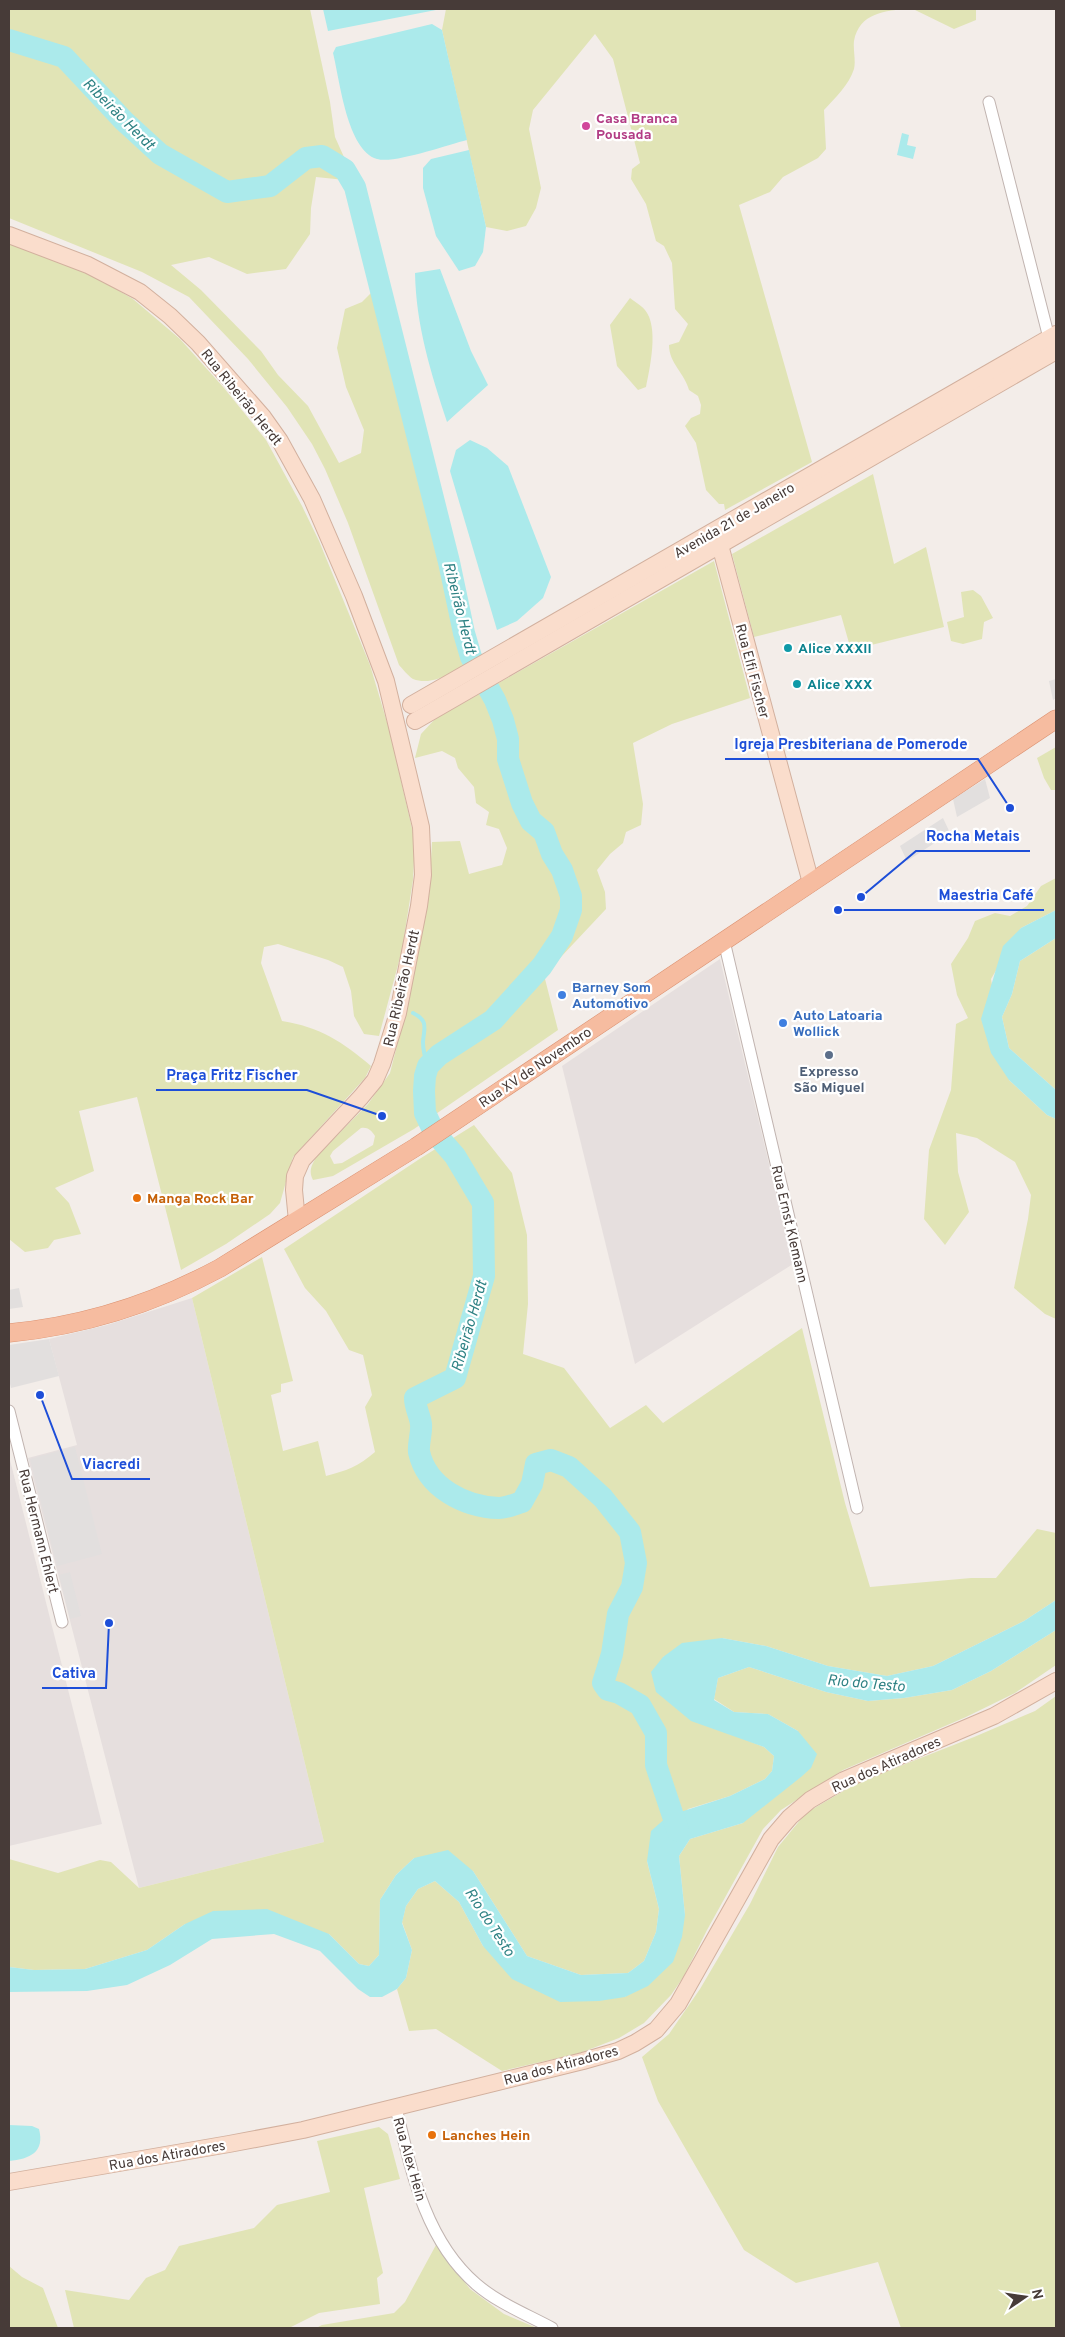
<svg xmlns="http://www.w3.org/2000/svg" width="1065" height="2337" viewBox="0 0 1065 2337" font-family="Overpass,sans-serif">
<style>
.industrial{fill:#e6dfde}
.green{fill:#e1e4b6;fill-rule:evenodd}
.parking{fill:#e2dfde}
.water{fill:#abeaeb}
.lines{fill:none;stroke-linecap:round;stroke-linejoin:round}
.stream{stroke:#abeaeb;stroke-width:4}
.river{stroke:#abeaeb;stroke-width:22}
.street-casing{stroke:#c1b4b0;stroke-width:13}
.secondary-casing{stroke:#d2b09e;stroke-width:18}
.primary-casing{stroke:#db9170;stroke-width:19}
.street{stroke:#fff;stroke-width:11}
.secondary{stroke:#faddcc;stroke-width:16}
.primary{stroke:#f6bca0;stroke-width:18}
.hotel-dot{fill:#d1479c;stroke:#fff;stroke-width:2}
.culture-dot{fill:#0f9aa8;stroke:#fff;stroke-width:2}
.shop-dot{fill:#3f7fe0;stroke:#fff;stroke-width:2}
.service-dot{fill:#5c6f8a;stroke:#fff;stroke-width:2}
.food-dot{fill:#e8710a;stroke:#fff;stroke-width:2}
.labels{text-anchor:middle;stroke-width:4.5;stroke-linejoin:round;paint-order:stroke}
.hotel-label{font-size:14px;font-weight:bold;fill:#b23c85;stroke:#fff;text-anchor:start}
.street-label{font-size:14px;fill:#473b38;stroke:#fff}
.culture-label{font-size:14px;font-weight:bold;fill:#0d838f;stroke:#fff;text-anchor:start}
.shop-label{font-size:14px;font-weight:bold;fill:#366cbe;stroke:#fff;text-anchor:start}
.service-label{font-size:14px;font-weight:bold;fill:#4e5e75;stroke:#fff}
.food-label{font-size:14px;font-weight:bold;fill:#c56008;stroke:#fff;text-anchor:start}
.water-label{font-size:15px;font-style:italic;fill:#2f8284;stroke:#fff}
.leader{fill:none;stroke:#1d4ed8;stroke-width:2}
.callout-dot{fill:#1d4ed8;stroke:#fff;stroke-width:2}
.callout-label{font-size:15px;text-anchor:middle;font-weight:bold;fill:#1d4ed8;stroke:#fff;stroke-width:4.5;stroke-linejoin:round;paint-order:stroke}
</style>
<rect width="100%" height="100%" fill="#f3ede9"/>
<g class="industrial">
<path d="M720,959L793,1264L635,1364L562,1066Z"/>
<path d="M192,1298L324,1842L139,1888L28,1458L77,1445L49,1339L107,1325Z"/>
<path d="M9,1456L102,1824L9,1846Z"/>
</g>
<g class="green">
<path d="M9,9H310L330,102L335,137L352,175L345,180L316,177L311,208L310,234L286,269L247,274L209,257L171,265L201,290L261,351L278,375L308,406L339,463L361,453L364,430L346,387L337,348L345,309L362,302L378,286L388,295L394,317L388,322L417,441L431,468L452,546L457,587L481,655C462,666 436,688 413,679C408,676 403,669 399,665L348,523L325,469L312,444L287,407L248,359L189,297L142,272L9,218Z"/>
<path d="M446,9H909C886,10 859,13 854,41C853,50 856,61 854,69C849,85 835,98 824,110L826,149L818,158L783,177L770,192L739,205L812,462L725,510L724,504H719L706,490L696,443L685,426L691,418L700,414L701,405L698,396L689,390C685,374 669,363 669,345L679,342L688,324L675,309L672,263L664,246L656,241L646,204L631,179L632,169L640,163L613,59L595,34L533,110L529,129L541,188L536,208L526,226L507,231L486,227L442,30Z"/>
<path d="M913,9H976V20L954,29Z"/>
<path d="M9,242L73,264L133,299L180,339L224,388L266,440L302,506L319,541L370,665L389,729L415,841L413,880L402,950L379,1036L364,1034L354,1016L351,991L343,967L328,960L278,944L264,947L261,963L282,1021C320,1027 343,1042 371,1066L365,1078L293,1157L280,1203L270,1214L226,1244L181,1270L137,1097L79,1111L94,1171L55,1188L69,1203L81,1234L54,1240L48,1248L25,1252L9,1239Z"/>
<path d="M630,298C635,302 642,306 645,310C659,327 650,367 646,387L638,390L617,366L610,325Z"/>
<path d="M873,474L894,564L926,547L944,627L851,650L841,615L754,637L732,554Z"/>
<path d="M714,561L750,698L672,724L633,743L643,804L641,825L626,832L623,843L610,854L597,870L605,892L606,909L544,975L558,1030L414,1129L333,1176L313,1180C308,1171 312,1164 317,1156L368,1104L390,1073L406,1010L430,876L432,842L460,841L469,874L502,865L507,848L499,829L486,825L489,812L476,803L474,787L458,768L455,758L442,751L415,758L421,734L435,719ZM361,1128C368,1127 371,1130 375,1136L373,1145L342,1163L334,1164L330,1156L333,1151Z"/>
<path d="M973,590L981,596L993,618L984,622L982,639L963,644L951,641L947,622L964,617L961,592Z"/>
<path d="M1056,747V790H1051L1044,778L1037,758Z"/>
<path d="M1056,878V910L1021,928L991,979L1009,1080L1047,1115L1056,1119V1319L1045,1314L1014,1288L1028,1219L1031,1195L1015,1162L977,1138L956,1133L958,1172L969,1212L945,1245L924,1219L929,1150L951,1090L956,1024L968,1018L957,995L951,964L968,938L975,921L995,913L1010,916L1027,906L1041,886Z"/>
<path d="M1056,938V1090L1009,1048L1002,1017L1012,994L1020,961Z"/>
<path d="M474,1125L512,1173L527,1235L528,1304L523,1354L564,1368L610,1428L646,1405L663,1423L802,1328L845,1503L870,1587L971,1578H996L1037,1529L1056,1533V1600L1024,1621L933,1666L887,1676L828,1666L766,1646L722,1638L663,1657L736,1736L764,1747L774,1756L772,1771L765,1779L730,1796L688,1809L647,1861L659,1909L656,1932L644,1961L628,1973L581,1975L527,1956L473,1871L414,1858L396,1875L380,1900L379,1955L369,1966L359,1964L329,1934L185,1924L147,1950L85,1969L34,1970L9,1967V1859L58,1873L100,1860L111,1862L139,1888L324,1842L192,1298L262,1257L293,1381L281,1384V1392L271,1395L283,1451L318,1441L326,1476C346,1471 359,1466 375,1452L365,1407L372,1395L363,1355L349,1350L326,1311L305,1288L284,1249L421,1158Z"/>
<path d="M1056,1630V1665L1015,1693L966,1717L843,1770L781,1810L763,1829L707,1930L684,1976L671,1995L644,2023L619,2038L580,2053L502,2071L436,2029L409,2031L397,1989L406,1978L412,1950L402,1922L406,1906L418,1889L435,1881L459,1902L483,1946L625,1997L685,1915L679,1856L690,1839L743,1823L798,1731L768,1714L734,1712L714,1699L718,1678L749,1667L826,1692L868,1701L904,1698L952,1690L991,1671Z"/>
<path d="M1056,1696V2328H901L878,2262L796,2283L744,2250L658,2101L642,2057L669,2034L700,1989L750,1904L778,1847L806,1813L857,1783L974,1737L1035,1711Z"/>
<path d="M379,2127L388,2134L400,2179L364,2188L383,2273L377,2278L380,2304L319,2313L289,2328H74L65,2290L129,2300L146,2278L165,2270L179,2246L254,2228L277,2205L330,2192L317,2141Z"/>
<path d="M436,2245L470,2289L504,2314L537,2328H316L322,2325L394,2313L405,2302Z"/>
<path d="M9,2266L22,2277L43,2288L58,2328H9Z"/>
</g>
<g class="parking">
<path d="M1056,679V698L1053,700L1049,681Z"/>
<path d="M985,779L990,798L957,817L953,799Z"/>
<path d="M943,818L950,833L907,861L900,846Z"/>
<path d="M19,1288L23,1307L9,1309V1290Z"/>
<path d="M49,1339L59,1376L11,1388L9,1380V1345Z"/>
<path d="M75,1447L102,1554L57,1566L30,1459Z"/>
<path d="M70,1572L81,1616L70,1619L59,1575Z"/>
</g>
<g class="water">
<path d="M323,9H441L328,31Z"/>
<path d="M432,24L442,30L467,140C447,145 394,164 377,159C347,150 340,81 333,53L336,47Z"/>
<path d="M902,133L909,135L907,145L916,147L913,159L897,155Z"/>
<path d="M469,150L486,227L483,252L475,266L459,271L436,236L423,188V168L431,159Z"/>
<path d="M440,269L471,351L488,385L447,422C431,373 416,326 415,273Z"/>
<path d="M470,440L487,448L508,466L551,577L543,598L517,621L497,630L450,471L456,450Z"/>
<path d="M1056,910V938L1020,961L1012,994L1002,1017L1009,1048L1056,1090V1119L1047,1115L1009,1080L991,1053L981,1019L1003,946L1021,928Z"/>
<path d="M1056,1600V1630L991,1671L952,1690L904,1698L868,1701L826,1692L749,1667L718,1678L714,1700L734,1712L768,1714L798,1731L817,1754L811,1768L801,1777L743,1823L690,1839L679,1856L685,1915L682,1937L673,1962L648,1986L625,1997L599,2001L560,2002L512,1979L483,1946L459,1902L435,1881L418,1889L406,1906L402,1923L412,1950L406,1978L397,1989L382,1997H370L358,1989L320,1951L274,1934L212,1939L170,1965L127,1985L87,1991L9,1992V1967L34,1970L85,1969L147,1950L185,1924L213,1911L267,1909L329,1934L359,1964L369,1966L379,1955L380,1900L396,1875L414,1858L448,1850L473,1871L527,1956L581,1975L628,1973L644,1961L656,1932L659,1909L647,1861L651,1831L668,1816L730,1796L765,1779L772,1771L774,1756L764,1747L691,1721L656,1692L651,1672L663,1657L682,1643L722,1638L766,1646L828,1666L887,1676L933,1666L1024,1621Z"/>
<path d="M9,2125L32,2126L39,2129C45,2152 30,2159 9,2161Z"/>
</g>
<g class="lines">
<path class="stream" d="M413,1013C429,1021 424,1028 423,1042C423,1051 425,1058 428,1066"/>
<path class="river" d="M9,40L64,57L124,121L160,154L227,192L270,186L306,158L322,156L345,170L355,187L449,562L464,633L471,657L495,700L503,720L508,739V759L522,803L531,821L544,832L552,854L562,870L571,896V910L562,936L542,966L493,1020L439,1055L428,1066L425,1076L424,1091L425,1113L434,1132L455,1156L483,1203L484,1276L455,1378L415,1398C415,1408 420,1415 421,1424C422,1433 418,1443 419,1452C427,1488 465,1507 499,1508C506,1508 515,1504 522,1502L532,1484L536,1464L551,1460L569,1467L603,1498L630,1532L636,1563L632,1587L618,1614L612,1654L603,1683L608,1690L619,1693L640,1705L656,1733V1765L678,1831"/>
<g class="street-casing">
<g id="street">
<path d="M989,102L1049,338"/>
<path d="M724,941L857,1508"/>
<path d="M9,1411L62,1622"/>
<path d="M396,2108C411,2170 425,2240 476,2284C498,2303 526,2314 552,2328"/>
</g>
</g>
<g class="secondary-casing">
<g id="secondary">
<path d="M9,235L88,265L140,292L170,316L198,343L263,417L280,441L312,499L354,596L386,681L421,827L423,875L419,906L398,1013L382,1064L375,1080L361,1097L302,1160L295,1176L294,1190L297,1221"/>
<path d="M720,545L811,883"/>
<path d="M411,705L1056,334"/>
<path d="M415,721L1056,351"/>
<path d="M9,2182L229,2144L303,2130L583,2061L618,2051L635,2043L656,2030L678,2004L771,1839L790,1817L810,1800L844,1780L994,1716L1056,1681"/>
</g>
</g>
<g class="primary-casing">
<path id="primary" d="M9,1333C83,1326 155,1303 220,1268L416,1147L1056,719"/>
</g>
<use href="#street" class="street"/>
<use href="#secondary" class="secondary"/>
<use href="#primary" class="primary"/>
</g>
<circle class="hotel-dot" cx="586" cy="126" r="5"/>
<g class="culture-dot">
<circle cx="788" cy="648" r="5"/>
<circle cx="797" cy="684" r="5"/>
</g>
<g class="shop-dot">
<circle cx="562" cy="995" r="5"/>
<circle cx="783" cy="1023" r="5"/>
</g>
<circle class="service-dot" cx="829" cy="1055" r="5"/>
<g class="food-dot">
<circle cx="137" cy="1198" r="5"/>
<circle cx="432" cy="2135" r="5"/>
</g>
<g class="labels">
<g class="hotel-label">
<text x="596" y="123">Casa Branca<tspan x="596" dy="16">Pousada</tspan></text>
</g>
<g class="street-label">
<text transform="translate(242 397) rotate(51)" y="5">Rua Ribeirão Herdt</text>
<text transform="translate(734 520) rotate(-30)" y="5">Avenida 21 de Janeiro</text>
<text transform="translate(753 671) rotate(75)" y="5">Rua Elfi Fischer</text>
<text transform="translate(401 988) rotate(-77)" y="5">Rua Ribeirão Herdt</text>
<text transform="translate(535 1067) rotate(-34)" y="5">Rua XV de Novembro</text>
<text transform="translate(790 1224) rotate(77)" y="5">Rua Ernst Klemann</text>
<text transform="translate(39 1531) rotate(76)" y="5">Rua Hermann Ehlert</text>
<text transform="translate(886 1764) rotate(-24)" y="5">Rua dos Atiradores</text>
<text transform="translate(561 2065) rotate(-15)" y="5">Rua dos Atiradores</text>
<text transform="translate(167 2155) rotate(-10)" y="5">Rua dos Atiradores</text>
<text transform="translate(410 2159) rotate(74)" y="5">Rua Alex Hein</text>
</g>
<g class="culture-label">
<text x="798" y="653">Alice XXXII</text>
<text x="807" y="689">Alice XXX</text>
</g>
<g class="shop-label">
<text x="572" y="992">Barney Som<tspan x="572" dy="16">Automotivo</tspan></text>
<text x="793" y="1020">Auto Latoaria<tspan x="793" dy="16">Wollick</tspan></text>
</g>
<g class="service-label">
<text x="829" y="1076">Expresso<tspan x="829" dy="16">São Miguel</tspan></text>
</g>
<g class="food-label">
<text x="147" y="1203">Manga Rock Bar</text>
<text x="442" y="2140">Lanches Hein</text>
</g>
<g class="water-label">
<text transform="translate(119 114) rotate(45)" y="5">Ribeirão Herdt</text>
<text transform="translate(460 608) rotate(76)" y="5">Ribeirão Herdt</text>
<text transform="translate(469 1326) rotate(-74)" y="5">Ribeirão Herdt</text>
<text transform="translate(866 1683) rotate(5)" y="5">Rio do Testo</text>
<text transform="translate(490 1922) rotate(57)" y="5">Rio do Testo</text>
</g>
</g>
<path class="leader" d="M1010 808L978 759H725M861 897L916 851H1030M838 910L929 910H1044M382 1116L307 1090H156M40 1395L72 1479H150M109 1623L106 1688H42"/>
<g class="callout-dot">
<circle cx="1010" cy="808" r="5"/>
<circle cx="861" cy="897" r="5"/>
<circle cx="838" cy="910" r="5"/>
<circle cx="382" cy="1116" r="5"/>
<circle cx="40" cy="1395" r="5"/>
<circle cx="109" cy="1623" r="5"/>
</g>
<g class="callout-label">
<text x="851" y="749">Igreja Presbiteriana de Pomerode</text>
<text x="973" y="841">Rocha Metais</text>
<text x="986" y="900">Maestria Café</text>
<text x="232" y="1080">Praça Fritz Fischer</text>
<text x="111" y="1469">Viacredi</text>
<text x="74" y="1678">Cativa</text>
</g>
<rect width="1065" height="2337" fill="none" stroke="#473b38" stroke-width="20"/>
<g transform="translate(1025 2297) rotate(77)" stroke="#ffffff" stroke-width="4" paint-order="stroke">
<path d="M0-4L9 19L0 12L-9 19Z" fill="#473b38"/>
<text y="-8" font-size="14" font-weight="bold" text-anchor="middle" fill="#473b38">N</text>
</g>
</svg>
